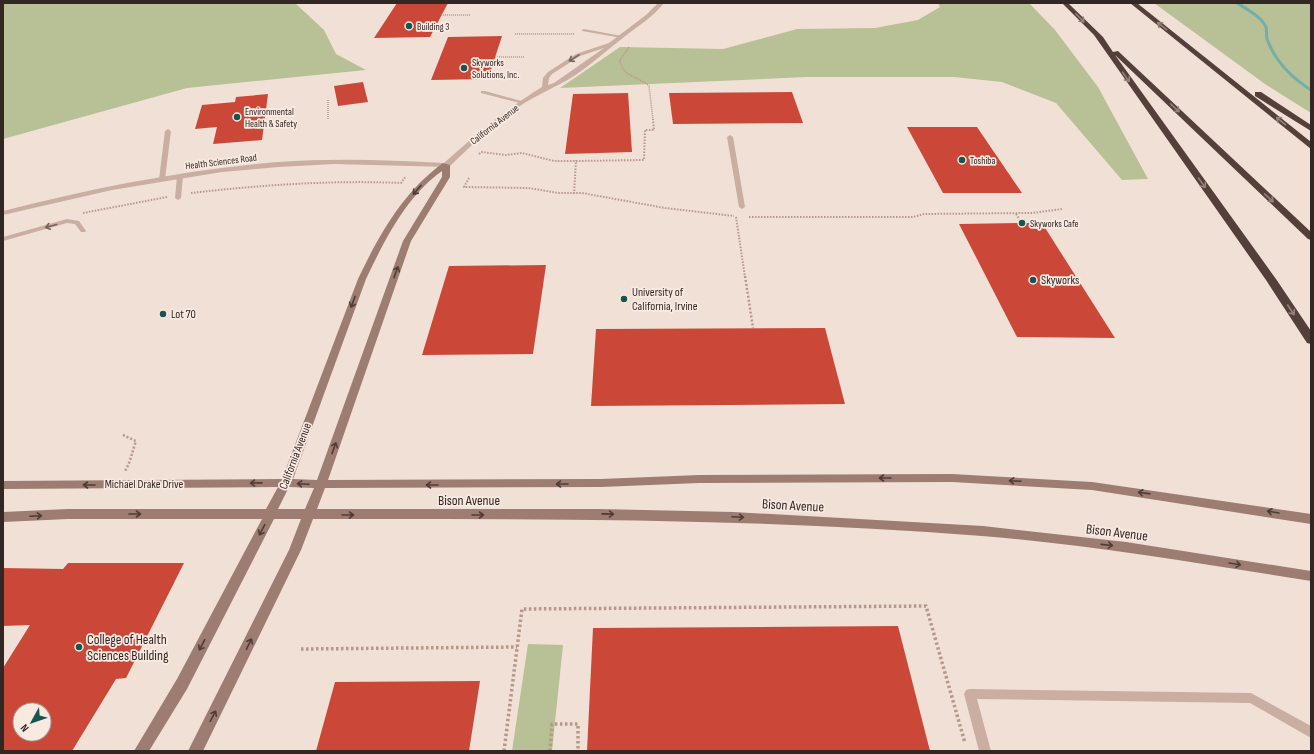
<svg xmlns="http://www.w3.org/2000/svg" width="1314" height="754" viewBox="0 0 1314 754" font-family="'Sofia Sans Condensed',sans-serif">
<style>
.green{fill:#b8c095}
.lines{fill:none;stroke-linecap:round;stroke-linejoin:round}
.stream{stroke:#73afa9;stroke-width:3}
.building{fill:#cb4839;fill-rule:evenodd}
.path-far3{stroke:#b5978b;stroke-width:1.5;stroke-dasharray:1 1;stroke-linecap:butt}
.path-far2{stroke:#b5978b;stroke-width:2;stroke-dasharray:1.5 1.5;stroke-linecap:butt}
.path-far1{stroke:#b5978b;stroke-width:2.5;stroke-dasharray:2 2;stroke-linecap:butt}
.path{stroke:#b5978b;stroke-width:3.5;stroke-dasharray:2.5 2.5;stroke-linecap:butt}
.lane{fill:#c9aea1;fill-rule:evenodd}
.street{fill:#c9aea1;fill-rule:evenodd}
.secondary{fill:#9d7c72;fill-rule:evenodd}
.highway{fill:#543f3a;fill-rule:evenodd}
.oneway{stroke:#96837d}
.oneway2{stroke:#76645c}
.oneway3{stroke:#4e3c38}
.poi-dot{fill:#185551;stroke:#f9eae1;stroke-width:1.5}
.labels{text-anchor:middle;stroke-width:3.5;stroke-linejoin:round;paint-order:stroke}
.far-poi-label{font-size:10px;fill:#332724;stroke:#f9eae1;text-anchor:start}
.far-street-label{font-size:10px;fill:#332724;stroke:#f9eae1}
.poi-label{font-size:12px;fill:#332724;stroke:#f9eae1;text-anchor:start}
.street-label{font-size:12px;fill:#332724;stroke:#f9eae1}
.near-street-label{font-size:14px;fill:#332724;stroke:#f9eae1}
.near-poi-label{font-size:14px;fill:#332724;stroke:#f9eae1;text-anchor:start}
</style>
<rect width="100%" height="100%" fill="#f1e0d5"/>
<g class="green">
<path d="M3,3H295L324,30L336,54L366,70L187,88L3,139Z"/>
<path d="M938,3H1029L1055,30L1098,87L1148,179L1122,180L1056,103L1002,82L954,77H807L560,88L620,47L723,49L797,29L875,28L918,20L940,7Z"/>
<path d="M1154,3H1311V113L1265,84Z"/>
<path d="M528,644L563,645L552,751H512Z"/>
</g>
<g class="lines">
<path class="stream" d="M1237,3C1246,9 1261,16 1266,27C1267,30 1266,35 1267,39C1275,61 1292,78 1311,90"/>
</g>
<g class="building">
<path d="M397,3H448L430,37L374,38Z"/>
<path d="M502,36L488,79L431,80L448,37Z"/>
<path d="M363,82L368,102L338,106L334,86Z"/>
<path d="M792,92L803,123L673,124L669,93Z"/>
<path d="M628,93L632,152L565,154L573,94Z"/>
<path d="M268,94L262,140L213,144L217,127L195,129L202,105L235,102L236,97Z"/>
<path d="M907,127H977L1022,193H943Z"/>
<path d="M1022,223H1042L1115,338L1017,337L959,224Z"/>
<path d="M546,265L533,354L422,355L449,266Z"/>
<path d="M825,328L845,404L591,406L596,329Z"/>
<path d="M68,563H184L126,678L116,679L72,751H3V668L30,625L3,626V568L63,569ZM20,710H44V734H20Z"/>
<path d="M898,626L930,751H587L593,628Z"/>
<path d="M480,681L469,751H316L335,682Z"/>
</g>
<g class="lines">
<g class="path-far3">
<path d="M441,15H471"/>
<path d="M515,34H574"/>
<path d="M629,47L620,60C622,77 638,76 649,86L653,120"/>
<path d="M495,57H524"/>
<path d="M328,100V119"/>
</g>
<g class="path-far2">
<path d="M479,154L481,152L506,155L522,153L554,161H576"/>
<path d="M469,178L464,187L528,188L558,193H582L665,208L734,216"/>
<path d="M191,193C261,185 331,180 401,183L406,176"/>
<path d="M574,194L576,161L644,160L645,130H654L653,119"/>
<path d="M83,213L167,197"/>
<path d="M1016,214L1022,223"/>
<path d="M736,217L745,277"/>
<path d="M749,217H913L924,214L1032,213L1062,209"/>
</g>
<g class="path-far1">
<path d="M745,276L753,328"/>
<path d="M123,435L136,441C132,452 131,461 125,471"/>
</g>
<g class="path">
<path d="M301,649L517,647"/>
<path d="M504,751L522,609L926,606L965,743"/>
<path d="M550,751L552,724H578V751"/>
</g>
<g class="lane">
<path d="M584,29L622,36L624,37L622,38L582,31V30Z"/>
<path d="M481,91H485L525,102L520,103L481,93Z"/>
<path d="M168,129L171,131L165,179L162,181L159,179L165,131Z"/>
<path d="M730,135L733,137L745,207L742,209L739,207L727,137Z"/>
<path d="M180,174L183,176L181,198L178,200L175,198L177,176Z"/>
<path d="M67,219L79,221L86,231L85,232H81L75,224L67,223L3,241V237Z"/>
<path d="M970,689L1251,693L1311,726V738L1250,703L977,699L991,751H979L964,694L966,690Z"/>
</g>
<path class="street" d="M658,3H664C653,17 638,26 624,37C603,53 583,73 558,85C547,91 536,96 526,102C498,120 473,144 449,167L334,164L278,167L222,172L112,190L3,215V211C93,188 184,170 278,162C333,158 389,160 444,163C475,135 506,109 542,87L543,78L548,72L576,54L609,43L646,15ZM604,48L554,83L548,85L549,78L552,74L580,56Z"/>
<path class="secondary" d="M443,163L450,165V177L411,241L328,480L601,479L699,475L952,474L1092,482L1311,514V524L1092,490L952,482L699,483L601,487L325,488L317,509H599L733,512L983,526L1126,542L1311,571V581C1202,564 1092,545 982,536C759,518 536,519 313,519L301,550L203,751H188L289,550L301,519H274L187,689L149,751H134L177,679L262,519H68L3,522V512L68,509H266L278,487L3,489V481L282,479L358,279C379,235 403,192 443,163ZM442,171V177L403,241L317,480L293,479L366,279C385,239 406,197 442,171ZM289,487L314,488L305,509H278Z"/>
<g class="highway">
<path d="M1062,3H1068L1103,37L1113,52L1118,51L1311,232V240L1308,239L1115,55L1276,279L1311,331V344L1307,343L1266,280L1094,35Z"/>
<path d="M1130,3H1137L1311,142V149Z"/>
<path d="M1255,92H1261L1311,125V131L1255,96Z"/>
</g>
</g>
<defs><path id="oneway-shaft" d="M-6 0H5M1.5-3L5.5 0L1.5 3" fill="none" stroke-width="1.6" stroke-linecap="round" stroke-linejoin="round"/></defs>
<g class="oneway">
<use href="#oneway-shaft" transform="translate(1080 18) rotate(45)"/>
<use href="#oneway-shaft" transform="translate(1162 26) rotate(-142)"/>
<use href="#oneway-shaft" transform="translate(1126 77) rotate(55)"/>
<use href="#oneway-shaft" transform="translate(1175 108) rotate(43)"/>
<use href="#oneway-shaft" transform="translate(1281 121) rotate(-141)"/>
<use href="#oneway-shaft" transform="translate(1202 183) rotate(55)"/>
<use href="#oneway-shaft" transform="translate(1269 198) rotate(43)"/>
<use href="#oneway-shaft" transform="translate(1291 310) rotate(57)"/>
</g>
<g class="oneway2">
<use href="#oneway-shaft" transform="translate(574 58) rotate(148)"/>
<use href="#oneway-shaft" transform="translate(51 226) rotate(165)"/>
</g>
<g class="oneway3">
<use href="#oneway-shaft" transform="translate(417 190) rotate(131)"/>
<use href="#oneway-shaft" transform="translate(396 272) rotate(-70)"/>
<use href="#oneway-shaft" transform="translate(353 302) rotate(110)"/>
<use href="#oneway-shaft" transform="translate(334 448) rotate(-70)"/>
<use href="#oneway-shaft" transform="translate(885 478) rotate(180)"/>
<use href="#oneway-shaft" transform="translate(1015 481) rotate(-177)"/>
<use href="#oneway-shaft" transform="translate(256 483) rotate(179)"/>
<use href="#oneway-shaft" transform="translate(303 484) rotate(-177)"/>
<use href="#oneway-shaft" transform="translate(562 484) rotate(180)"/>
<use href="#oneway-shaft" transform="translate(89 485) rotate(180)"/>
<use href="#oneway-shaft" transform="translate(432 485) rotate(180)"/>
<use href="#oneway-shaft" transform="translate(1144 493) rotate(-172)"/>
<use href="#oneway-shaft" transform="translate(1273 512) rotate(-170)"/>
<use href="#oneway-shaft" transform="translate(135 514)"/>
<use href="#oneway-shaft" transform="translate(608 514) rotate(1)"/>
<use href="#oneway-shaft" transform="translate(348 515)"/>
<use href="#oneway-shaft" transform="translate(478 515)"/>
<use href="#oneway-shaft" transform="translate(36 516) rotate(-3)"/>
<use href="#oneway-shaft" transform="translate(738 517) rotate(3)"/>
<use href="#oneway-shaft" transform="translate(262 530) rotate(117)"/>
<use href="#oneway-shaft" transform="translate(1107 545) rotate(6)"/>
<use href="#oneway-shaft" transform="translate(1235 564) rotate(9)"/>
<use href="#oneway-shaft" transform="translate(249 644) rotate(-64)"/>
<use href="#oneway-shaft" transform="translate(202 645) rotate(118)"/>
<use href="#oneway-shaft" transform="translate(213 716) rotate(-62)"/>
</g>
<g class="poi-dot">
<circle cx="409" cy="26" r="4"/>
<circle cx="464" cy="68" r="4"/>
<circle cx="237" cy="117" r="4"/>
<circle cx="962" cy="160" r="4"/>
<circle cx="1022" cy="223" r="4"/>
<circle cx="1033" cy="280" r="4"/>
<circle cx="624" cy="299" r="4"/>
<circle cx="163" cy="314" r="4"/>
<circle cx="79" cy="647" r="4"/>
</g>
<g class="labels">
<g class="far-poi-label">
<text x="417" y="30">Building 3</text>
<text x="472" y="66">Skyworks<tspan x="472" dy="12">Solutions, Inc.</tspan></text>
<text x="245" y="115">Environmental<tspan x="245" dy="12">Health &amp; Safety</tspan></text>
<text x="970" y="164">Toshiba</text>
<text x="1030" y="227">Skyworks Cafe</text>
</g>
<g class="far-street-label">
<text transform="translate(494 124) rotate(-38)" y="4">California Avenue</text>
<text transform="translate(221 161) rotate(-7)" y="4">Health Sciences Road</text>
</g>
<g class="poi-label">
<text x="1041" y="284">Skyworks</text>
<text x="632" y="296">University of<tspan x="632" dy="14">California, Irvine</tspan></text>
<text x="171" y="318">Lot 70</text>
</g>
<g class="street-label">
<text transform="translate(295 456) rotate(-69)" y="4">California Avenue</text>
<text x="144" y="488">Michael Drake Drive</text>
</g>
<g class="near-street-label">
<text x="469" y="505">Bison Avenue</text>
<text transform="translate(793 505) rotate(3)" y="5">Bison Avenue</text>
<text transform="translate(1117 532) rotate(7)" y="5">Bison Avenue</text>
</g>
<g class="near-poi-label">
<text x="87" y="644">College of Health<tspan x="87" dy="16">Sciences Building</tspan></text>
</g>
</g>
<rect width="1314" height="754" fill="none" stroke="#332724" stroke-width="8"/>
<g transform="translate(32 722) rotate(230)"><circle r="19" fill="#f9eae1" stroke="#aa9c95"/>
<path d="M0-3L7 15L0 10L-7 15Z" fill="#185551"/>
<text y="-6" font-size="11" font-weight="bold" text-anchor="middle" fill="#332724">N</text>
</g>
</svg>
